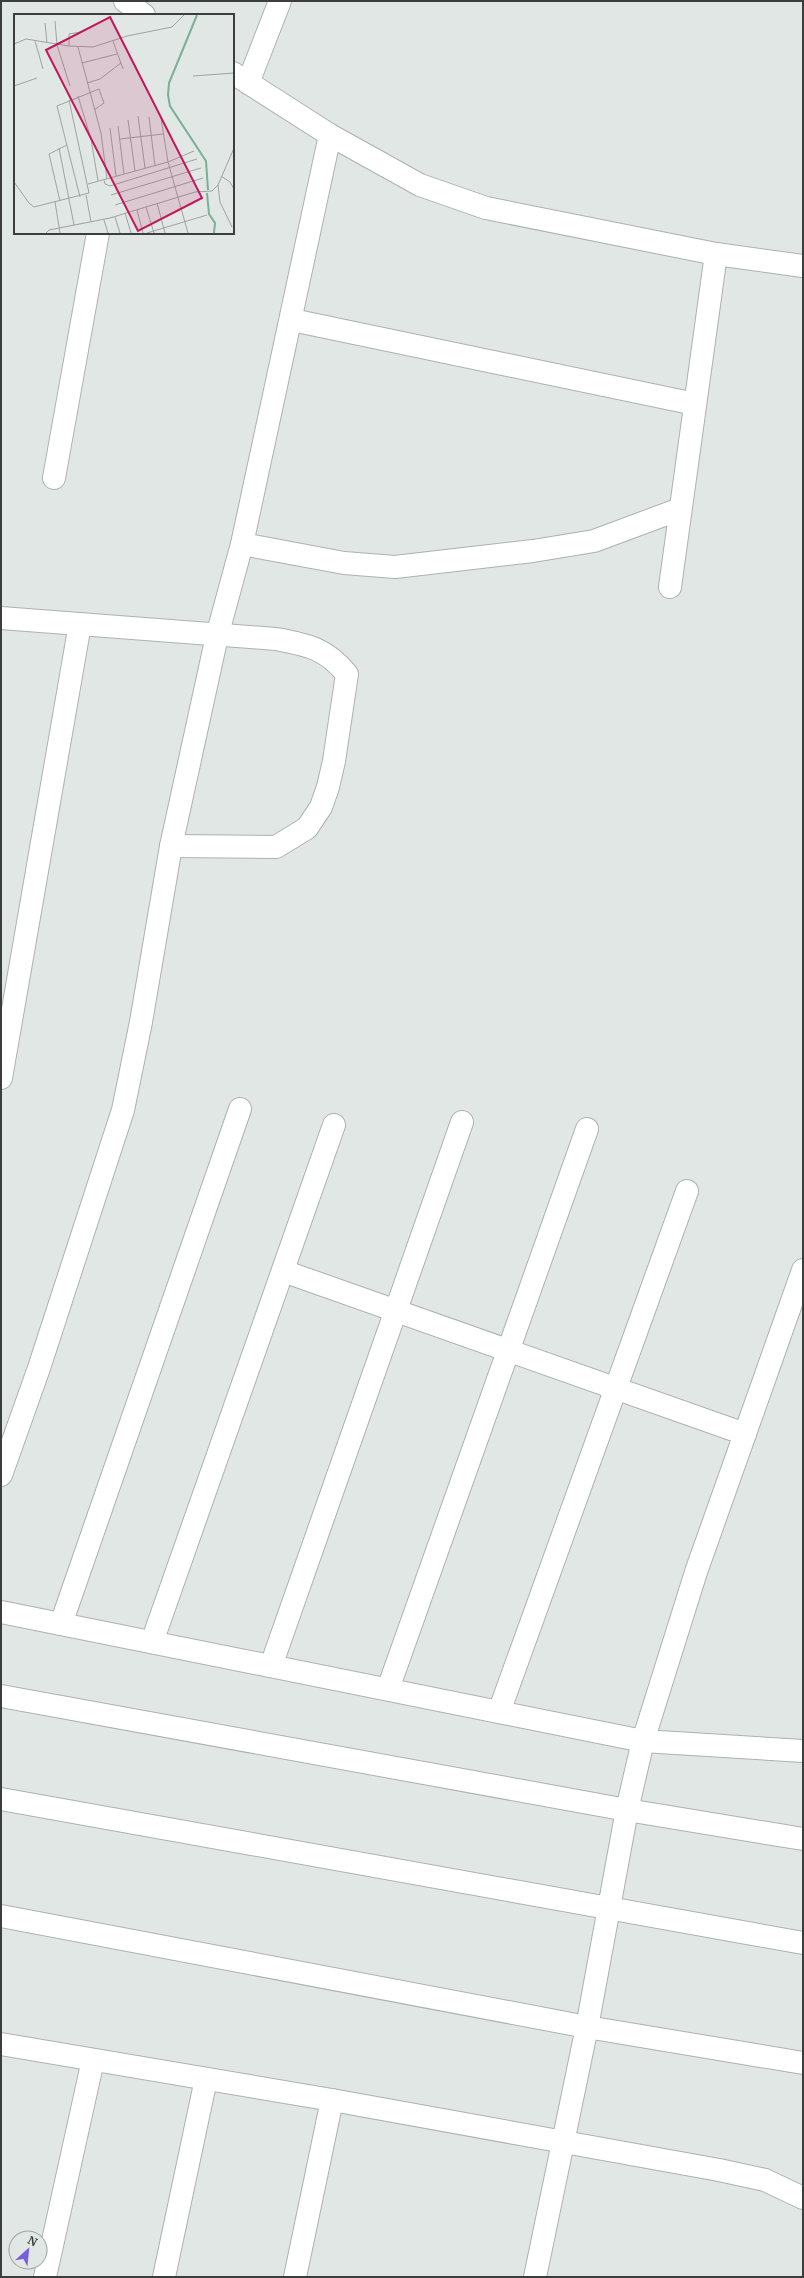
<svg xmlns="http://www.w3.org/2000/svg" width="804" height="2278" viewBox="0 0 804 2278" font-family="Merriweather,serif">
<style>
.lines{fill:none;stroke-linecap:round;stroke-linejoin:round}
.street-casing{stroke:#acb2af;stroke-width:24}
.street{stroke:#fff;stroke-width:22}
.inset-river{fill:none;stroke:#79b096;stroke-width:2}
.inset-road{fill:none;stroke:#9fa3a1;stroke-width:1}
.view{fill:#c2185b;fill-opacity:0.15;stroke:#c2185b;stroke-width:2}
.inset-edge{fill:none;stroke:#3b3e3c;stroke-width:2}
</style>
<rect width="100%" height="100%" fill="#e1e7e4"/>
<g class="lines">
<g class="street-casing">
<g id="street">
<path d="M125,1L144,15"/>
<path d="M233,73L330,135L420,185L486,208L716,254L803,266"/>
<path d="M248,83L280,1"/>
<path d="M292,320L695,404"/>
<path d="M54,478L98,233"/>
<path d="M242,544L344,563L395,567L533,551L594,541L680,509"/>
<path d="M670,587L716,254"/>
<path d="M1,618L276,639C308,645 325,648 347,674L334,761L328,787L321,807L307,828L276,847L171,846"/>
<path d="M1,1078L80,624"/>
<path d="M283,1271L745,1434"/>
<path d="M1,1475L39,1368L123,1110L141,1022L171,846L217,636L242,544L330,135"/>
<path d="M1,1612L643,1741L803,1751"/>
<path d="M61,1624L240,1109"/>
<path d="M152,1642L334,1125"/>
<path d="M271,1666L462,1122"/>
<path d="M388,1689L587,1129"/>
<path d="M1,1696L627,1810L803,1839"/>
<path d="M499,1712L687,1191"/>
<path d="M1,1799L803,1943"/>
<path d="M1,1916L587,2027L803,2063"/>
<path d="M1,2044L332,2100L719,2170L765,2180L803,2198"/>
<path d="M45,2277L93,2060"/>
<path d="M164,2277L206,2079"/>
<path d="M295,2277L332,2100"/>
<path d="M535,2277L587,2027L627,1810L643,1741L696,1572L803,1270"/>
</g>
</g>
<use href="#street" class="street"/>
</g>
<g transform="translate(14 14)">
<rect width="220" height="220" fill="#e1e7e4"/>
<path class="inset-river" d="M183,1L155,69L154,81L156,92L192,147L194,176M193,179L195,200L201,209L200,219"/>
<path class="inset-road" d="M41,7L43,31L56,72M31,9L33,29M21,27L29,55M99,27L109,55M0,30L12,25L55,32L79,33L113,22L158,13L170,1M55,32V20L67,18M64,33L87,119L93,165M68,49L103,40M179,62L220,59M73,69L86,65L107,49M0,72L23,64M64,82L77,125L84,167M124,102L131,154M135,103L141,152M147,104L154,148L174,219M114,106L121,157M104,112L110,160M96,114L102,162M106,125L149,120M45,134L60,211M207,162L216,168L220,175M90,166L91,170L96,172L183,145M0,168L15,189L20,193L75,179L55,86M74,170L154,148L180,137M204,171L206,188L218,213M72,181L77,208M97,181L187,154M66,183L43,92L85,75L90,89L80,96M46,187L35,140L53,131M41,188L46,219M143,189L151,219M101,191L189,164M132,193L140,219M123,196L129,219M111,199L117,219M101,203L106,219M90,206L94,219M32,219L35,216L96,204L181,178L198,177L204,171L220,134M133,219L193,201"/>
<path class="view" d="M96,3L188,184L124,217L32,36Z"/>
<rect width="220" height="220" class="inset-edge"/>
</g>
<rect width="804" height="2278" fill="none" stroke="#3b3e3c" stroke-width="4"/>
<g transform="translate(28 2250) rotate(27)"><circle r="19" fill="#e1e7e4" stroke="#9fa3a1"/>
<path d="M0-3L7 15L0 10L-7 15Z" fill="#795fd9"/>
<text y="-6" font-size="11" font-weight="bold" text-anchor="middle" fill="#3b3e3c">N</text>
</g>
</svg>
